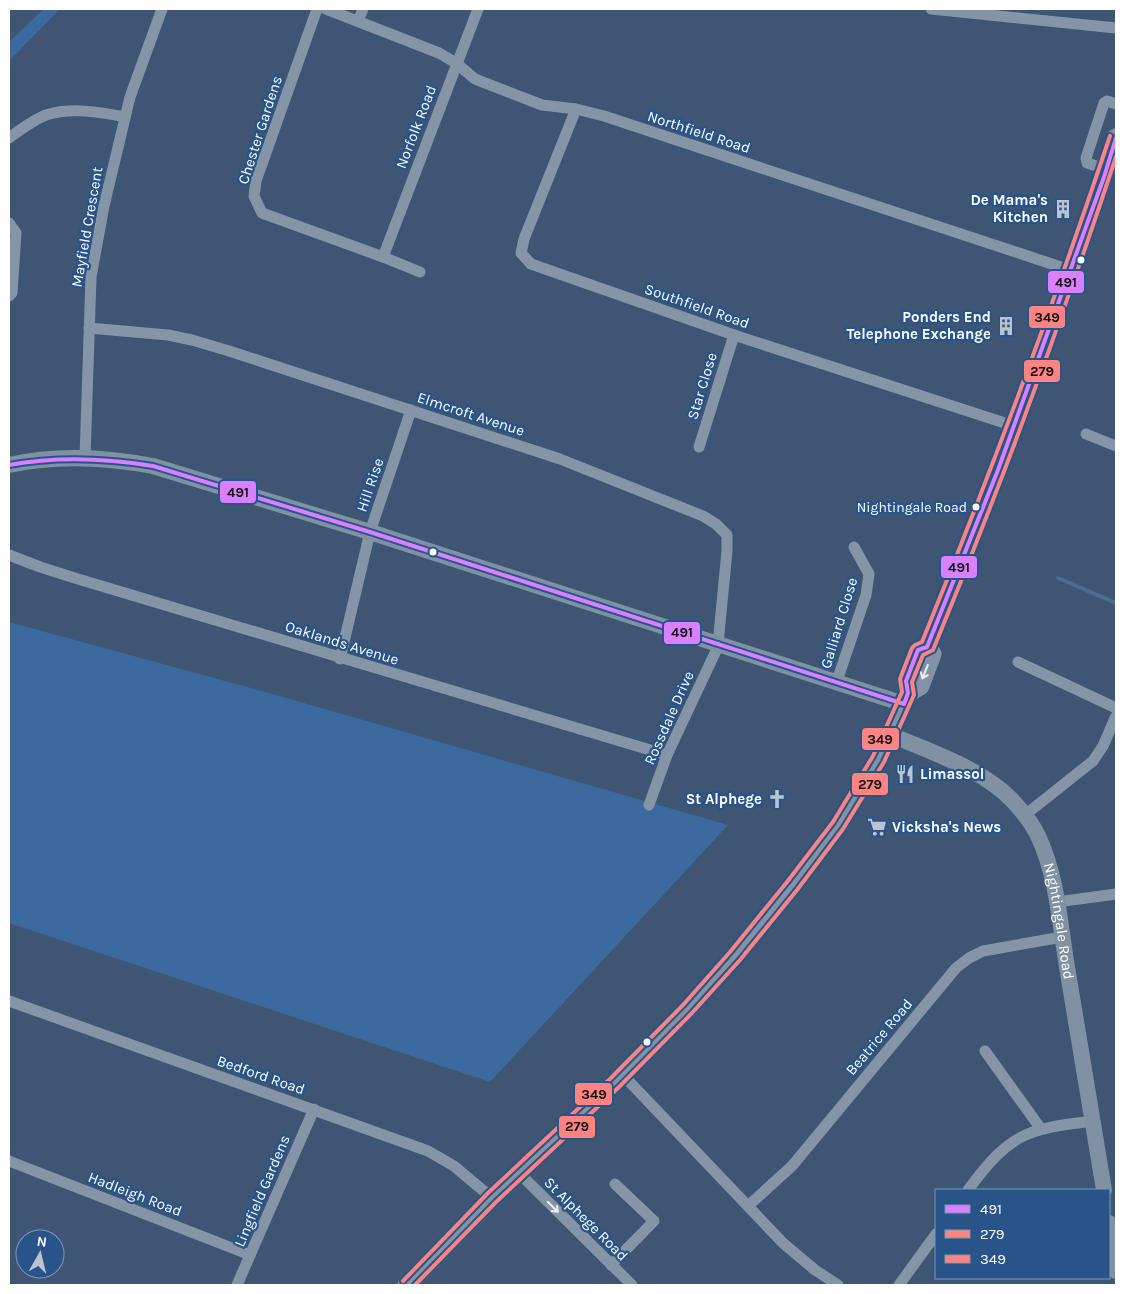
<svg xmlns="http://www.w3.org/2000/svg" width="1125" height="1294" viewBox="0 0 1125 1294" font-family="Karla,sans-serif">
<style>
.green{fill:#3d6a9e}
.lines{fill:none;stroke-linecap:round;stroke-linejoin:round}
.stream{stroke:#4e6c91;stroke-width:4}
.street{stroke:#8595a8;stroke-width:11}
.secondary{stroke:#8091a4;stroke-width:16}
.primary{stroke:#8492a6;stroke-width:19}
.bus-1-casing{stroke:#285489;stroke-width:8}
.bus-2-casing{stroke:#285489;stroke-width:8}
.bus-3-casing{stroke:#285489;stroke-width:8}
.bus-1{stroke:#d880ff;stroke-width:4}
.bus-2{stroke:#ff8380;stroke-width:4}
.bus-3{stroke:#ff8380;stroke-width:4}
.oneway{stroke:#edeff2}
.bus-dot{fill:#fff;stroke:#285489;stroke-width:2}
.labels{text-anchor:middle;stroke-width:4.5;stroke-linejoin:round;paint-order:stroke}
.bus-label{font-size:14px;fill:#fff;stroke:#285489;text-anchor:end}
.street-label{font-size:15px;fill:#fff;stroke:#285489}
.poi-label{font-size:15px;font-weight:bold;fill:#fff;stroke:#285489;text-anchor:end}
.line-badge{stroke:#285489;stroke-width:2}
.pale-badge-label{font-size:14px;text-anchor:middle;font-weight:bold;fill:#111}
</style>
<rect width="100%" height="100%" fill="#3e5673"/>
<g class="green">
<path d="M44,9H60L9,61V42Z"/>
<path d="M9,622L276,695L728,825L490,1082L9,923Z"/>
</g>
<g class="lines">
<path class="stream" d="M1058,578L1116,603"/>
<g class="street">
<path d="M317,9L256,181L254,196L262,213L383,257L420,272"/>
<path d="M326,9L439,53L456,63L475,79L542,105L576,109L604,116L1070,270"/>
<path d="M931,9L1116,28"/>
<path d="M358,21L363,9"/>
<path d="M576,109L524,239L521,253L531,264L734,335L1014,426"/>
<path d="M9,138C20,130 33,120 46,115C71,107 100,112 125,117"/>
<path d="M1106,169L1087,163L1086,158L1104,103L1107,101L1116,104"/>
<path d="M9,223L16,233L12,293L9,296"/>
<path d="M383,257L478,9"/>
<path d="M89,328L168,335L192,340L229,351L560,459L703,516L716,524L727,535V551L718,644L715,653L667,755L649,805"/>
<path d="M1086,434L1116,446"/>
<path d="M699,447L734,335"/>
<path d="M85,458L91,277L104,206L130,97L162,9"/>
<path d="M9,555L40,567L78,579L667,755"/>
<path d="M340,659L370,532L411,410"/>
<path d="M1018,662L1116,708"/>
<path d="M837,681L866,595L869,574L854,547"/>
<path d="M1025,815L1093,761L1103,746L1116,716"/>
<path d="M1057,902L1116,894"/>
<path d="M9,1001L428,1151L454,1166L492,1198"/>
<path d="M985,1051L1041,1129"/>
<path d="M622,1074L783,1243L815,1270L838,1285"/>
<path d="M9,1161L250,1255"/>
<path d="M519,1173L632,1285"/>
<path d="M968,1190C1010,1134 1024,1129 1093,1121"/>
<path d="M748,1206L792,1166L956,968L969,958L983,951L1062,937"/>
<path d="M611,1265L654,1221L615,1184"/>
<path d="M237,1285L314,1109"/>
<path d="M899,1285L936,1234"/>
</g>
<g class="secondary">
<path d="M9,465C58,454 105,457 153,466L370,532L904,704"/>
<path id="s1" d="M891,735C931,752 983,769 1013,801C1023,812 1033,824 1039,838C1057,877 1060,924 1067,967C1079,1041 1092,1116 1104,1190"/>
<path d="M1109,1223L1116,1271"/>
</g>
<g class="primary">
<path d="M908,693L920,686L932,654L927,647"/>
<path d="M407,1285L492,1198L614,1083L688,1009L735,956L792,886L838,826L879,759L908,693L906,681L918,650L927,647C996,479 1060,310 1116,138"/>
</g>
<g class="bus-1-casing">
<g id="bus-1">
<path d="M9,465C58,456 104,458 153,466L370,532L904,704"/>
<path d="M904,704L908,693L906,681L918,650L927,647L998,470L1104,177L1116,138"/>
</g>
</g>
<g class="bus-2-casing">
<path id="bus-2" d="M415,1285L496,1202L618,1088L692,1013L740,960L797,890L843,829L884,762L914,695L912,682L923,655L933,650C1000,488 1061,323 1116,157"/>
</g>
<g class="bus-3-casing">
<path id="bus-3" d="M403,1281L488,1193L610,1079L683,1005L730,952L787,882L833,822L873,756L902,692L900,679L912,648L915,645L922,642C990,475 1053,307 1110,136"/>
</g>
<use href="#bus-1" class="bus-1"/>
<use href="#bus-2" class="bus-2"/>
<use href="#bus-3" class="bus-3"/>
</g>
<defs><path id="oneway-shaft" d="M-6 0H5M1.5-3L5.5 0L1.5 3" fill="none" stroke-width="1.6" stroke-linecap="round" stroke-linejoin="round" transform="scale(1.25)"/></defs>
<g class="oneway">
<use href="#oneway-shaft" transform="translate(925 672) rotate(112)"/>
<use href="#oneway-shaft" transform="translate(553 1207) rotate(45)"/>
</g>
<defs>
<g id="building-bare" transform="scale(1.5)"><path d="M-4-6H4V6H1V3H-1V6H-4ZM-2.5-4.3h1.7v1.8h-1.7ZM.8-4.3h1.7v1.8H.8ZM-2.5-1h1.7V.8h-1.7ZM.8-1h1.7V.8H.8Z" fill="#bbc4ce" stroke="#285489" stroke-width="2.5" paint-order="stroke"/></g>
<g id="restaurant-bare" transform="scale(1.5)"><path d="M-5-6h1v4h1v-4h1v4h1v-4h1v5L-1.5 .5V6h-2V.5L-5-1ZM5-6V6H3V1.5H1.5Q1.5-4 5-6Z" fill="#bbc4ce" stroke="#285489" stroke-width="2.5" paint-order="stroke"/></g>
<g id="church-bare" transform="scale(1.5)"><path d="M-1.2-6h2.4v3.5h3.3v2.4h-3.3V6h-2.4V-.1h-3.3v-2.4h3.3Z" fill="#bbc4ce" stroke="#285489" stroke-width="2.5" paint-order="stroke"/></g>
<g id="supermarket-bare" transform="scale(1.5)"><path d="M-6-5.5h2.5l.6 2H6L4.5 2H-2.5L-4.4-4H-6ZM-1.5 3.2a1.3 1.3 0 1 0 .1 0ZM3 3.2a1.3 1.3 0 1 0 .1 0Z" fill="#bbc4ce" stroke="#285489" stroke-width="2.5" paint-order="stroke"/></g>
</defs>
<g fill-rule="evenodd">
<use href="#building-bare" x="1063" y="209"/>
<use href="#building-bare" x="1006" y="326"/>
<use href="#restaurant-bare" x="905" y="774"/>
<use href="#church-bare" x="777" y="799"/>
<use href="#supermarket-bare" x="877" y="827"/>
</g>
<g class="bus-dot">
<circle cx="1081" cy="260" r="4.5"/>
<circle cx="976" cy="507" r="4.5"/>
<circle cx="433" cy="552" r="4.5"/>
<circle cx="647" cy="1042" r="4.5"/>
</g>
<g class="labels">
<g class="bus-label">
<text x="967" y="512">Nightingale Road</text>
</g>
<g class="street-label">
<text transform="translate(416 127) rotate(-69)" y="5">Norfolk Road</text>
<text transform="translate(260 130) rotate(-72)" y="5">Chester Gardens</text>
<text transform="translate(699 132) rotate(18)" y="5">Northfield Road</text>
<text transform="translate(87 227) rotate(-80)" y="5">Mayfield Crescent</text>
<text transform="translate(697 306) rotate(19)" y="5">Southfield Road</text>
<text transform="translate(702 386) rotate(-73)" y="5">Star Close</text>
<text transform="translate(471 414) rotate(18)" y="5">Elmcroft Avenue</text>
<text transform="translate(370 485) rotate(-71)" y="5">Hill Rise</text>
<text transform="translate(839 623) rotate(-73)" y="5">Galliard Close</text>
<text transform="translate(342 643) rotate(17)" y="5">Oaklands Avenue</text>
<text transform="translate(669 718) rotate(-66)" y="5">Rossdale Drive</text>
<text dy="5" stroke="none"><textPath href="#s1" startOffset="271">Nightingale Road</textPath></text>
<text transform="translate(879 1037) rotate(-50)" y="5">Beatrice Road</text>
<text transform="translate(261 1075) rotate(19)" y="5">Bedford Road</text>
<text transform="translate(262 1191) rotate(-67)" y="5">Lingfield Gardens</text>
<text transform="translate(135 1194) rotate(21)" y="5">Hadleigh Road</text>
<text transform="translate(586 1219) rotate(45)" y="5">St Alphege Road</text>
</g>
<g class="poi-label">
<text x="1048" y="205">De Mama's<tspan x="1048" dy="17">Kitchen</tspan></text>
<text x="991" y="322">Ponders End<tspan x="991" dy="17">Telephone Exchange</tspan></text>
<text x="920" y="779" text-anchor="start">Limassol</text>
<text x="762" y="804">St Alphege</text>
<text x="892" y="832" text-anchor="start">Vicksha's News</text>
</g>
</g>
<g class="line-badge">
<rect x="1047" y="270" width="38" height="24" rx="5" fill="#d880ff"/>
<rect x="1028" y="305" width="38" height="24" rx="5" fill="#ff8380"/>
<rect x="1023" y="359" width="38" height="24" rx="5" fill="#ff8380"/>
<rect x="219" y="480" width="38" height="24" rx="5" fill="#d880ff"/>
<rect x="940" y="555" width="38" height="24" rx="5" fill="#d880ff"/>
<rect x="663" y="621" width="38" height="24" rx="5" fill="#d880ff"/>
<rect x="861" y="727" width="39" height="24" rx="5" fill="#ff8380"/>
<rect x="851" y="772" width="38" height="24" rx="5" fill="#ff8380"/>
<rect x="574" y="1082" width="39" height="24" rx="5" fill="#ff8380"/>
<rect x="558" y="1115" width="38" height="24" rx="5" fill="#ff8380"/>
</g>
<g class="pale-badge-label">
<text x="1066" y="287">491</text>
<text x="1047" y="322">349</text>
<text x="1042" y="376">279</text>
<text x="238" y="497">491</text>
<text x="959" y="572">491</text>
<text x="682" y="637">491</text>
<text x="880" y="744">349</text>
<text x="870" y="789">279</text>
<text x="594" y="1099">349</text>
<text x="577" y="1131">279</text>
</g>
<rect width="1125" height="1294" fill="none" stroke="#ffffff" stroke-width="20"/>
<rect x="935" y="1189" width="175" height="90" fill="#285489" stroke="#7e98b8"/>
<rect x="945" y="1205" width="25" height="8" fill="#d880ff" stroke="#7e98b8"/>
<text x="980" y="1214" font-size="15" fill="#ffffff">491</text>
<rect x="945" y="1230" width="25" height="8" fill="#ff8380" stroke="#7e98b8"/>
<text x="980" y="1239" font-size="15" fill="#ffffff">279</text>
<rect x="945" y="1255" width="25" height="8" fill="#ff8380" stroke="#7e98b8"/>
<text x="980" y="1264" font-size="15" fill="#ffffff">349</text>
<g transform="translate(40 1254) rotate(8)"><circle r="24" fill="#285489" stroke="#7e98b8"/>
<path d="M0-4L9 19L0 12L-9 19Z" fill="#bbc4ce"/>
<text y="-8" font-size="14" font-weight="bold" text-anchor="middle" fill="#ffffff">N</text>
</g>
</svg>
